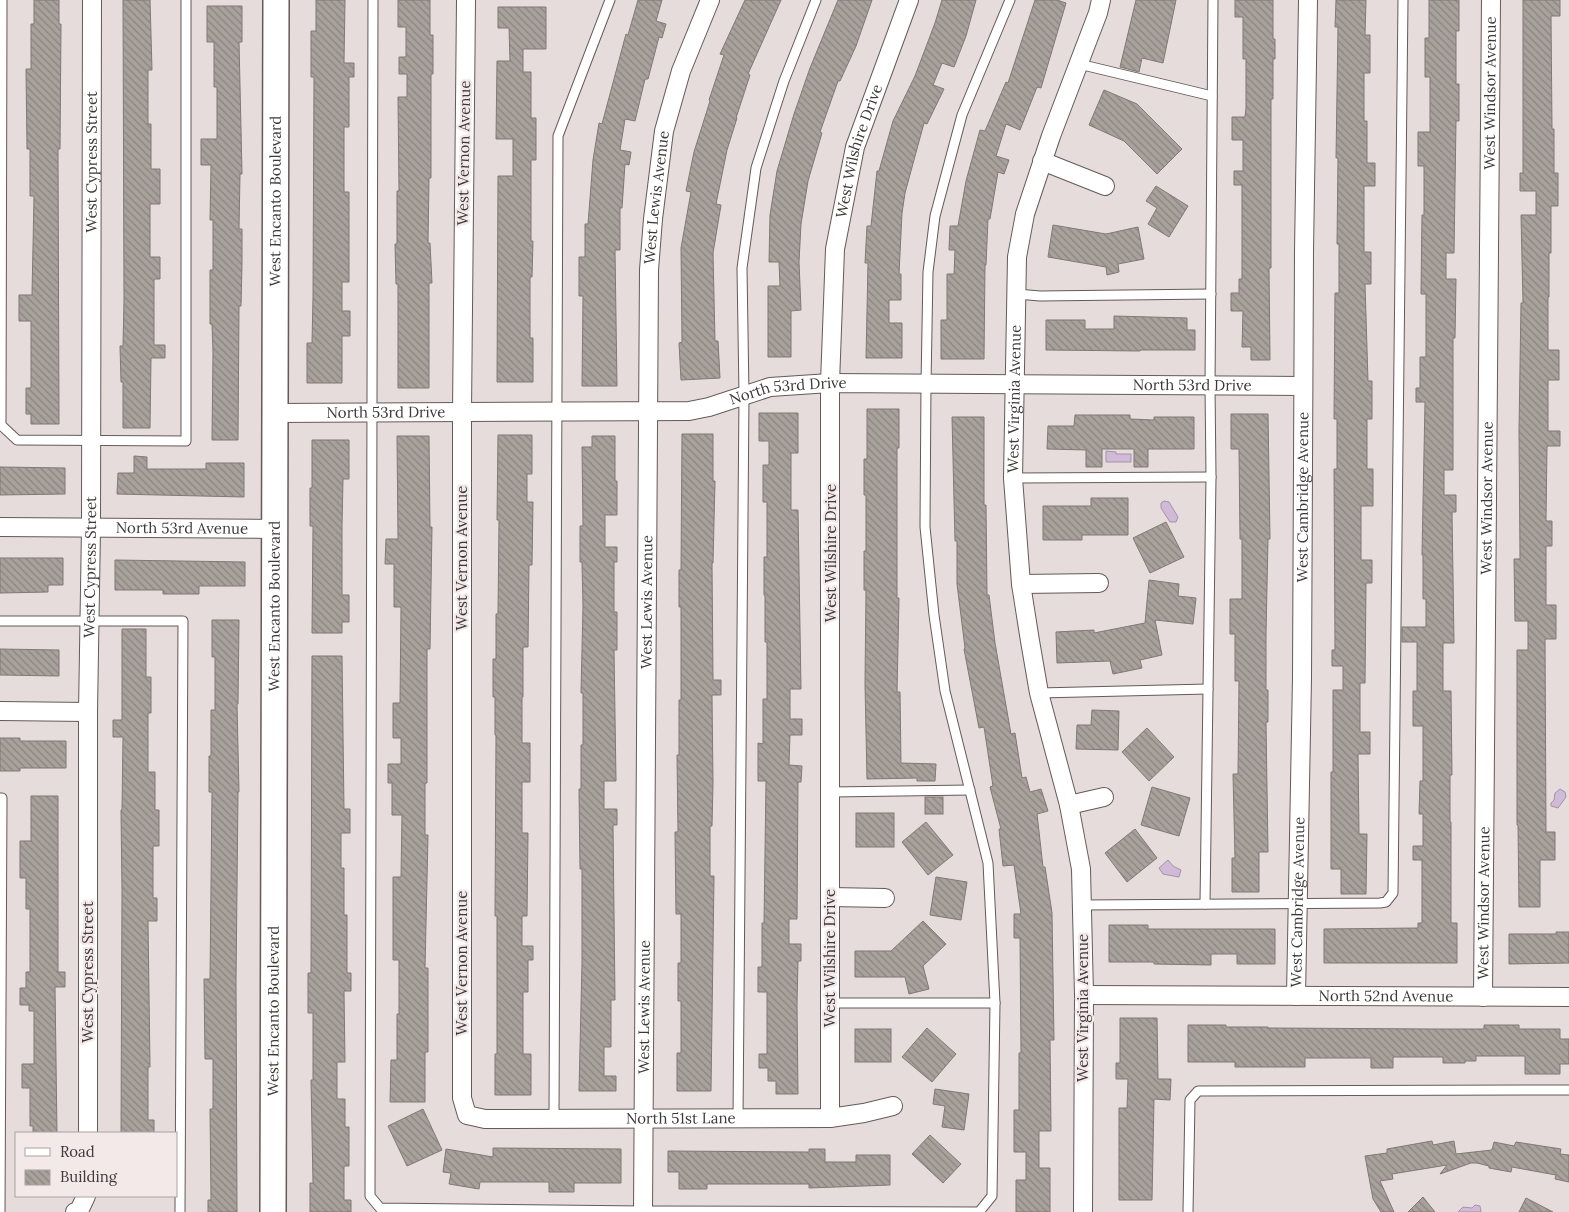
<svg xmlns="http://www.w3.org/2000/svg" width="1569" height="1212" viewBox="0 0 1569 1212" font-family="Lora,serif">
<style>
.water{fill:#d0bad7;stroke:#a493a7}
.building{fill:url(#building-back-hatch);stroke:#807975}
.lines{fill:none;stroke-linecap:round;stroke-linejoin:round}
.lane-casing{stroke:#635a59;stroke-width:11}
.street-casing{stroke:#635a59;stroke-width:20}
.secondary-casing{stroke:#635a59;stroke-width:28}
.lane{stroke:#fff;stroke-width:9}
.street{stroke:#fff;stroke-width:18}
.secondary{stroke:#fff;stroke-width:25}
.labels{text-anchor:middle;stroke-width:4.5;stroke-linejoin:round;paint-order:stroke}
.street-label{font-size:15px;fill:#3d3938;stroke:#f3e9e8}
</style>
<defs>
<pattern id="building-back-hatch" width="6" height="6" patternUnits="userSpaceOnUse" patternTransform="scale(1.25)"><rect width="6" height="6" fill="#a8a19c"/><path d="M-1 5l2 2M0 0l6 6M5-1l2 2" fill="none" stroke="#8a8480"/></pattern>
</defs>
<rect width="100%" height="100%" fill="#e6dcdb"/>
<g class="water">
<path d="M1106,451L1116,452V454H1131V462H1106Z"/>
<path d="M1164,501L1169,502L1178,517L1176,522H1170L1161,508V503Z"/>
<path d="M1560,789L1565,792L1566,797L1558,808L1551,806V803L1554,800L1555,793Z"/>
<path d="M1168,860L1173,866L1181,870L1179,877L1163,874L1159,868Z"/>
<path d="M1475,1205L1480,1206L1481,1212H1458L1463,1207L1472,1208Z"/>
</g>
<g class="building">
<path d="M34,0H59V24H61L60,149H58L59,424H31V414H26V388H31V321H19V295H32L34,196H30V149H27L26,69H31V24H34Z"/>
<path d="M123,0H150L152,70H148V124H151V169H160V204H150V257H160V279H154V345H165V358H151L150,428H123V382H121L120,346H123L124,301Z"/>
<path d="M316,0H345L344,63H354V77H349V127H344V192H349V282H342V311H350V336H342V383H307V343H312L313,297L314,77H311V31H316Z"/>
<path d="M398,0H430V35H433V74H431V178H429L428,243H430L432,283H429V388H398V284H396L395,244H397V191H399L398,97H407V74H399V57H406V27H398Z"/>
<path d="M638,0H662L656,21L666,24L662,38L659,37L648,79H645L635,121L625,119L620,150L631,152L629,165L625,164L622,208H620V250H615L617,386H582L583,296H579V257H585V224H588L593,160L599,123L602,124L626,34L628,35Z"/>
<path d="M745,0H781L748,74L750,75L736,118H737L727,150L716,204L721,205L713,253L715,341H718L720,378L681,380L679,343L682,342L681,248L691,192L686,191L694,152L710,101L709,100L724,55L720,54Z"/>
<path d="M838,0H872L856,46L840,81H838L820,132L822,133L808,181L801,224L799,262L801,310L791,311V357H768V286H780L779,262H769L770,215L777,171L794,114L810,68Z"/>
<path d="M942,0H976L966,36L954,67L942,63L933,85L944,89L927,124L924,123L905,193L902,213L899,274H901V300H889V323H902V358H866L868,263H865L867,226H871L877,171H879L893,121L915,76L935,23Z"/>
<path d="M1035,0H1057L1066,3L1041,88L1037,87L1020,130L1006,124L996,156L1009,160L1004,174L998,172L990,219H988L986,265H985L984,359H941V320H947V274H954L955,250H949L950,226H958L966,181L980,130L985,131L1006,82L1008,83Z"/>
<path d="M1136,0H1176L1163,63L1142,58L1139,72L1120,67Z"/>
<path d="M1235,0H1273V39H1275V59H1273V99H1271V268H1269L1270,360H1251V347H1242L1243,311H1231V293H1239V279H1242V185H1234V171H1243V140H1232V117H1245L1246,108V59H1243V17H1235Z"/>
<path d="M1336,0H1366L1365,35H1370V73H1364V121H1367V163H1375V186H1364V252H1371V284H1365L1368,381H1372V419H1367V469H1373V506H1361V560H1372V583H1366L1365,683H1360V732H1370V754H1358L1359,834H1367L1366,894H1341V869H1331V772H1333V690H1343V666H1332V650H1335L1334,469H1337V419H1334L1335,293H1339V244H1337L1338,158H1336L1338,27H1335Z"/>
<path d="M1429,0H1459V31H1456V84H1459V121H1456L1454,253H1446V279H1456L1455,338H1453V470H1444V495H1456V512H1452L1454,643H1443V691H1451L1452,775H1450V822H1451V923H1457V963H1324V929L1418,928V923H1422V860H1413V846H1423V814H1419L1420,781H1423V726H1413V691H1417V642H1402V627H1426V599H1423V555H1422L1425,402H1416V388H1420V357H1426V294H1421L1422,215H1424V166H1418V132H1430V77H1425V38H1429Z"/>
<path d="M1523,0H1560V16H1551L1552,129H1554V173H1558V206H1551V253H1549V297H1548V350H1559V380H1548V431H1560V446H1547L1546,521H1552V546H1546V605H1556V639H1545L1546,832H1555V860H1540V907H1519L1518,825H1517V650H1528V621H1515L1514,559H1520L1519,431L1521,303H1523L1521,215H1536V191H1520V173H1523Z"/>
<path d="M207,6H242V42H239L242,174H240L239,229H242V263L241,306H239L238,440H212L213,352L212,324H210V270H213V220H210L211,165H201V139H217V87H214V42H207Z"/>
<path d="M498,7H546V49H523V72H531V118H536V160H531V241H533L532,277H530V338H533V382H497L498,176H513V139H496L497,61H510L509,28H498Z"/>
<path d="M1104,90L1137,104L1182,149L1157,174L1124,141L1089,125Z"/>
<path d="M1156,186L1188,206L1169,237L1148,224L1157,208L1146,201Z"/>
<path d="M1053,225L1106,234L1138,227L1144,259L1118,264L1119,272L1107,275L1106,267L1048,257Z"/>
<path d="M1114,316L1187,318V330H1195V350H1140V351L1046,350V320H1085V329H1114Z"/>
<path d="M867,409H899V448H897V598H899L897,692H900L901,763L936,764L935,781H917V778L867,779L865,684L866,590H864V551H866V495H864V459H867Z"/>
<path d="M759,413H798V453H791V510H798L801,689H790V719H802V735H790L789,765L802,766L801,782H798L797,919H789V944H801V961H798L797,1004L798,1094H776V1081H768V1068H759V1054H767V992H758V967H762V923H764L766,781H758V743L763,744V699H767V642H765V595H764V557H767V502H763V465H769V441H759Z"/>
<path d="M1231,414H1268L1270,539H1268L1266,634V690H1268V722H1266L1268,852H1259V892H1232V858H1235L1233,774H1238L1239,681H1235V634H1230V599H1242V539H1240L1239,449H1231Z"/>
<path d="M1075,415H1130V419L1154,420V417H1194V449H1148V467H1134V449H1102V467H1086V450L1047,449L1048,426H1074Z"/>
<path d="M952,417H984V505H986L987,595H989L995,643L1011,734L1015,733L1022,778L1026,777L1030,792L1041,789L1048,811L1037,814L1043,867H1045L1052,913L1054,1040H1050L1051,1131H1039V1168H1050V1212H1016V1180H1026V1152H1014V1110H1019V1053H1021L1020,938H1014V914H1021L1014,865L1003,866L999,829H1001L990,787L993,786L984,727L979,728L964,649L965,648L957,584V541H955Z"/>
<path d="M682,434H713V481H715L713,563H712L713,680H721V695H712L713,783L712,826H710V876H714L711,1091H677V1053H681V1001H678V963H681V914H676L675,832H678L677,755H679V700H681V607H679V570H681Z"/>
<path d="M498,435H532V474H527V502H533L532,565H529L528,647H523V697H522V743H530V782H522V833H528L527,916H522V946H533V960H528V992H523V1054H531V1095H495V1054H497V916H495L496,735H495V697H493V659H496V614H498L499,520H497Z"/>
<path d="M397,436H429L430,527H432L430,649H427V783H425V835H428L425,968H428V1052H425V1102H390L391,1060H397V1014H399V960H393V877H401L402,815H392V783H388V764H401V738H393V703H400L401,607H394V564H385L386,539H398Z"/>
<path d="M592,436H615V481H617V515H605V547H617V562H614V612H617V650H614L616,781H604V809H617V825H613L615,1000H611V1047H604V1076H616V1091H579L582,963V869H580L579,789H581V745H583V693H581L583,606L582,562H580V526H583L582,447H592Z"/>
<path d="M312,440H349V479H343L342,526V595H349V622H342V633H312L313,526H310V488H312Z"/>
<path d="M134,456L147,457V469H206V463H244V497L117,494L118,473H134Z"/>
<path d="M0,467L65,468V494L0,495Z"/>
<path d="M1091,498H1128V535H1082V540H1043V506H1091Z"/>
<path d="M1166,522L1184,557L1150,573L1133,538Z"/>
<path d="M0,558H63V585H48V592L0,593Z"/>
<path d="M115,560L245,562V586H199V594H163V590H115Z"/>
<path d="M1149,580L1179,584L1178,596L1196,598L1193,624L1155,620L1162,655L1140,660L1142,668L1113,674L1110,661L1057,663L1056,632L1094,630V633L1145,623Z"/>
<path d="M212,620H239L238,704H237L239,792H238L236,982L237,1212H208V1200H211L210,1109H213V1059H205L204,979H210L212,792H209V756H211V710H215V657H212Z"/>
<path d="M122,629H146V677H151V713H148V772H155V810H159V846H153V898H157V921H148L150,1067H148V1120H154V1133H121L122,891L121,810H122L123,737H113V720H122Z"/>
<path d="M0,649L59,650V676L0,675Z"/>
<path d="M312,656H342L344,809H350V833H341V868H344V915H347V973H351V991H344L345,1062H337V1099H345V1127H349V1166H344V1200H351V1212H310V1183H313L311,1080H313V1013H308V973H311Z"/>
<path d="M1092,710L1119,711L1118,750L1076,749L1077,725H1091Z"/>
<path d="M1147,728L1174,757L1149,781L1122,752Z"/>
<path d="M0,738H20V741H66V768H20V771H0Z"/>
<path d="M1152,787L1190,798L1179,836L1141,825Z"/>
<path d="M31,796H58V972H65V987H55L57,1133H33V1126H30V1088H22V1064H34V1011H29V1005H20V988H26V972H30V909H26V878H20V841H31Z"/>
<rect x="925" y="797" width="18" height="17"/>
<rect x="856" y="813" width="38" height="34"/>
<path d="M926,822L953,855L928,875L902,842Z"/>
<path d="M1135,829L1157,858L1127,882L1105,853Z"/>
<path d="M936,877L967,882L961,920L930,915Z"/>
<path d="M923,921L946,944L923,966L929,989L909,994L905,977H855V951H891Z"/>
<path d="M1109,925H1148V929H1275V964H1237V954H1211V965L1154,964V962H1109Z"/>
<path d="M1556,932H1569V963L1509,964V934H1556Z"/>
<path d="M1120,1018H1157L1158,1079H1171L1170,1100L1154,1099L1152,1200H1119V1108H1127L1128,1079H1116V1063H1120Z"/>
<path d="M1188,1025H1226V1027H1268V1028L1435,1029H1484V1025H1519V1029H1560V1039H1569V1064H1560V1074H1525V1056H1476V1061H1465V1063H1443V1057H1393V1068H1371V1058H1305V1067H1235V1062H1188Z"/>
<path d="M927,1028L956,1054L932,1082L902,1057Z"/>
<rect x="855" y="1029" width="36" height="33"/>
<path d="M935,1089L969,1094L964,1130L942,1127L945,1106L933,1104Z"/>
<path d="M423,1109L442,1150L407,1166L388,1126Z"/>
<path d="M930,1135L961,1164L943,1183L912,1154Z"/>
<path d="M1432,1141L1433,1145L1454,1141L1456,1154L1492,1150L1494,1142L1514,1146L1516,1142L1561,1149L1560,1154L1569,1155V1182L1555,1179L1556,1175L1512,1167L1511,1172L1489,1168V1166L1477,1163H1471L1440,1174L1447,1165L1392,1174L1393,1179L1380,1181L1394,1212H1381L1373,1199L1365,1156L1387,1153V1149Z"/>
<path d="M493,1148L621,1149V1183H574V1192H549V1182H480L479,1189L449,1184L451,1173L443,1172L446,1149L493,1157Z"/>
<path d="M809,1149H825V1162H856V1155H890V1185L809,1188V1184H707V1189H679V1172H668V1151L809,1152Z"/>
<path d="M1423,1197L1435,1212H1408Z"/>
<path d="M1526,1198L1553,1212H1519Z"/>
</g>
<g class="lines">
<g class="lane-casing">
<g id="lane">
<path d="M2,0L1,425L17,440L186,441V0"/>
<path d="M373,0L370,1196L380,1208L643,1211L979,1212L992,1196L995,1003L988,863L945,691L934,615L925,527L926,384L928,272L935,216L962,115L1010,0"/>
<path d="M1079,64L1212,96"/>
<path d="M1017,294L1040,296L1211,294"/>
<path d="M1013,478L1211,477"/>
<path d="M0,621H183L180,1212"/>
<path d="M1039,693L1208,689"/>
<path d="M831,792L970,790"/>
<path d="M0,798H2L0,1212"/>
<path d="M1205,904L1211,477L1210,386L1213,0"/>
<path d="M1083,905L1380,903L1386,902L1393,893L1403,0"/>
<path d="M830,1003H995"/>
<path d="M554,1118L558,136L610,0"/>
<path d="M738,1119L744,395L742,268L756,168L784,81L816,0"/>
<path d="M1188,1212L1190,1100L1198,1091L1569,1090"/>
</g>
</g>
<g class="street-casing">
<g id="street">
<path id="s1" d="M466,0L462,412V1098L467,1115L485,1119L830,1118L864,1113L893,1106"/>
<path d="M1042,161L1105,186"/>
<path id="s2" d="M275,413L689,411L709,407L770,387L830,383L1303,386"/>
<path id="s3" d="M0,527L275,529"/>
<path d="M1021,584L1099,583"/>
<path d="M0,711L88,712"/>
<path d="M1069,805L1104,797"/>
<path d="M830,897L885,898"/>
<path id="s4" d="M1084,995L1569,997"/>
<path id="s5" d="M1296,996L1302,678L1304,251L1308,0"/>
<path id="s6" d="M1483,997L1491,0"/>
<path id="s7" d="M830,1118V383L835,249L855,147L909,0"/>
<path id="s8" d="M88,1133V712L91,528L92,0"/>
<path d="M75,1212L79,1211L86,1196"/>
<path id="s9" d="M643,1212L649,270L653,219L664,131L681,71L710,0"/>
<path id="s10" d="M1083,1212L1084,995L1081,869L1069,805L1039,693L1030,641L1021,584L1013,478L1017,257L1025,214L1051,136L1098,13L1101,0"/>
</g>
</g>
<g class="secondary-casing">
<g id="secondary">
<path id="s11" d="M273,1212L276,0"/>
</g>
</g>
<use href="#lane" class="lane"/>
<use href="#street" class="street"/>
<use href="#secondary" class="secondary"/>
</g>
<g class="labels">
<g class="street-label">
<text dy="5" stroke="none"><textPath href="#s6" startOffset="904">West Windsor Avenue</textPath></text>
<text dy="5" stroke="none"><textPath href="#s7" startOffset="970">West Wilshire Drive</textPath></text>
<text transform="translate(464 153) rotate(-89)" y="5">West Vernon Avenue</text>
<text dy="5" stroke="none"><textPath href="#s8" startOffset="971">West Cypress Street</textPath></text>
<text dy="5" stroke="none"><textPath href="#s9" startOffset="1015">West Lewis Avenue</textPath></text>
<text dy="5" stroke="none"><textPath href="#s11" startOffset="1011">West Encanto Boulevard</textPath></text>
<text dy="5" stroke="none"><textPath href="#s2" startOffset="921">North 53rd Drive</textPath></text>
<text dy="5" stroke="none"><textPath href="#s2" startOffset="516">North 53rd Drive</textPath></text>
<text dy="5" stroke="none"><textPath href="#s10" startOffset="820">West Virginia Avenue</textPath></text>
<text dy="5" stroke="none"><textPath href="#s2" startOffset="111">North 53rd Drive</textPath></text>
<text dy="5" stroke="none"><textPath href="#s5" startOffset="499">West Cambridge Avenue</textPath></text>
<text dy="5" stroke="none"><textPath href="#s6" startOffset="499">West Windsor Avenue</textPath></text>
<text dy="5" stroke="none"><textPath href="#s3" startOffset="182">North 53rd Avenue</textPath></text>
<text transform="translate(831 553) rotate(-90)" y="5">West Wilshire Drive</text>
<text transform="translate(462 558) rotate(-90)" y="5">West Vernon Avenue</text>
<text dy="5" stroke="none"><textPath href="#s8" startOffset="566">West Cypress Street</textPath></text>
<text dy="5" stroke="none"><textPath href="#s9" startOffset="610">West Lewis Avenue</textPath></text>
<text dy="5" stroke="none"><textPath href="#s11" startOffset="606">West Encanto Boulevard</textPath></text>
<text dy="5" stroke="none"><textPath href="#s5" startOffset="94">West Cambridge Avenue</textPath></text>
<text dy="5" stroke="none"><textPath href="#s6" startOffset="94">West Windsor Avenue</textPath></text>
<text transform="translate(830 958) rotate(-90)" y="5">West Wilshire Drive</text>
<text transform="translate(462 963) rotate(-90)" y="5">West Vernon Avenue</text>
<text transform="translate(88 972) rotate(-90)" y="5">West Cypress Street</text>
<text dy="5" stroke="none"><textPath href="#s4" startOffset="302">North 52nd Avenue</textPath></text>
<text dy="5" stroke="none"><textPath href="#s9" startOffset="205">West Lewis Avenue</textPath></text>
<text transform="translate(1083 1008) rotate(-90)" y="5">West Virginia Avenue</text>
<text dy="5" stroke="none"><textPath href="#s11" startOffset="201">West Encanto Boulevard</textPath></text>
<text dy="5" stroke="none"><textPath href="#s1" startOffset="1330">North 51st Lane</textPath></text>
</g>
</g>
<rect x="15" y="1132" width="162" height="65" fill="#f3e9e8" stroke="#aaa3a2"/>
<rect x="25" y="1148" width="25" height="8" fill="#ffffff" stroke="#aaa3a2"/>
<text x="60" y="1157" font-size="15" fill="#3d3938">Road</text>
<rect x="25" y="1170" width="25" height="15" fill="url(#building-back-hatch)" stroke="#aaa3a2"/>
<text x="60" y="1182" font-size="15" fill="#3d3938">Building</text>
</svg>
